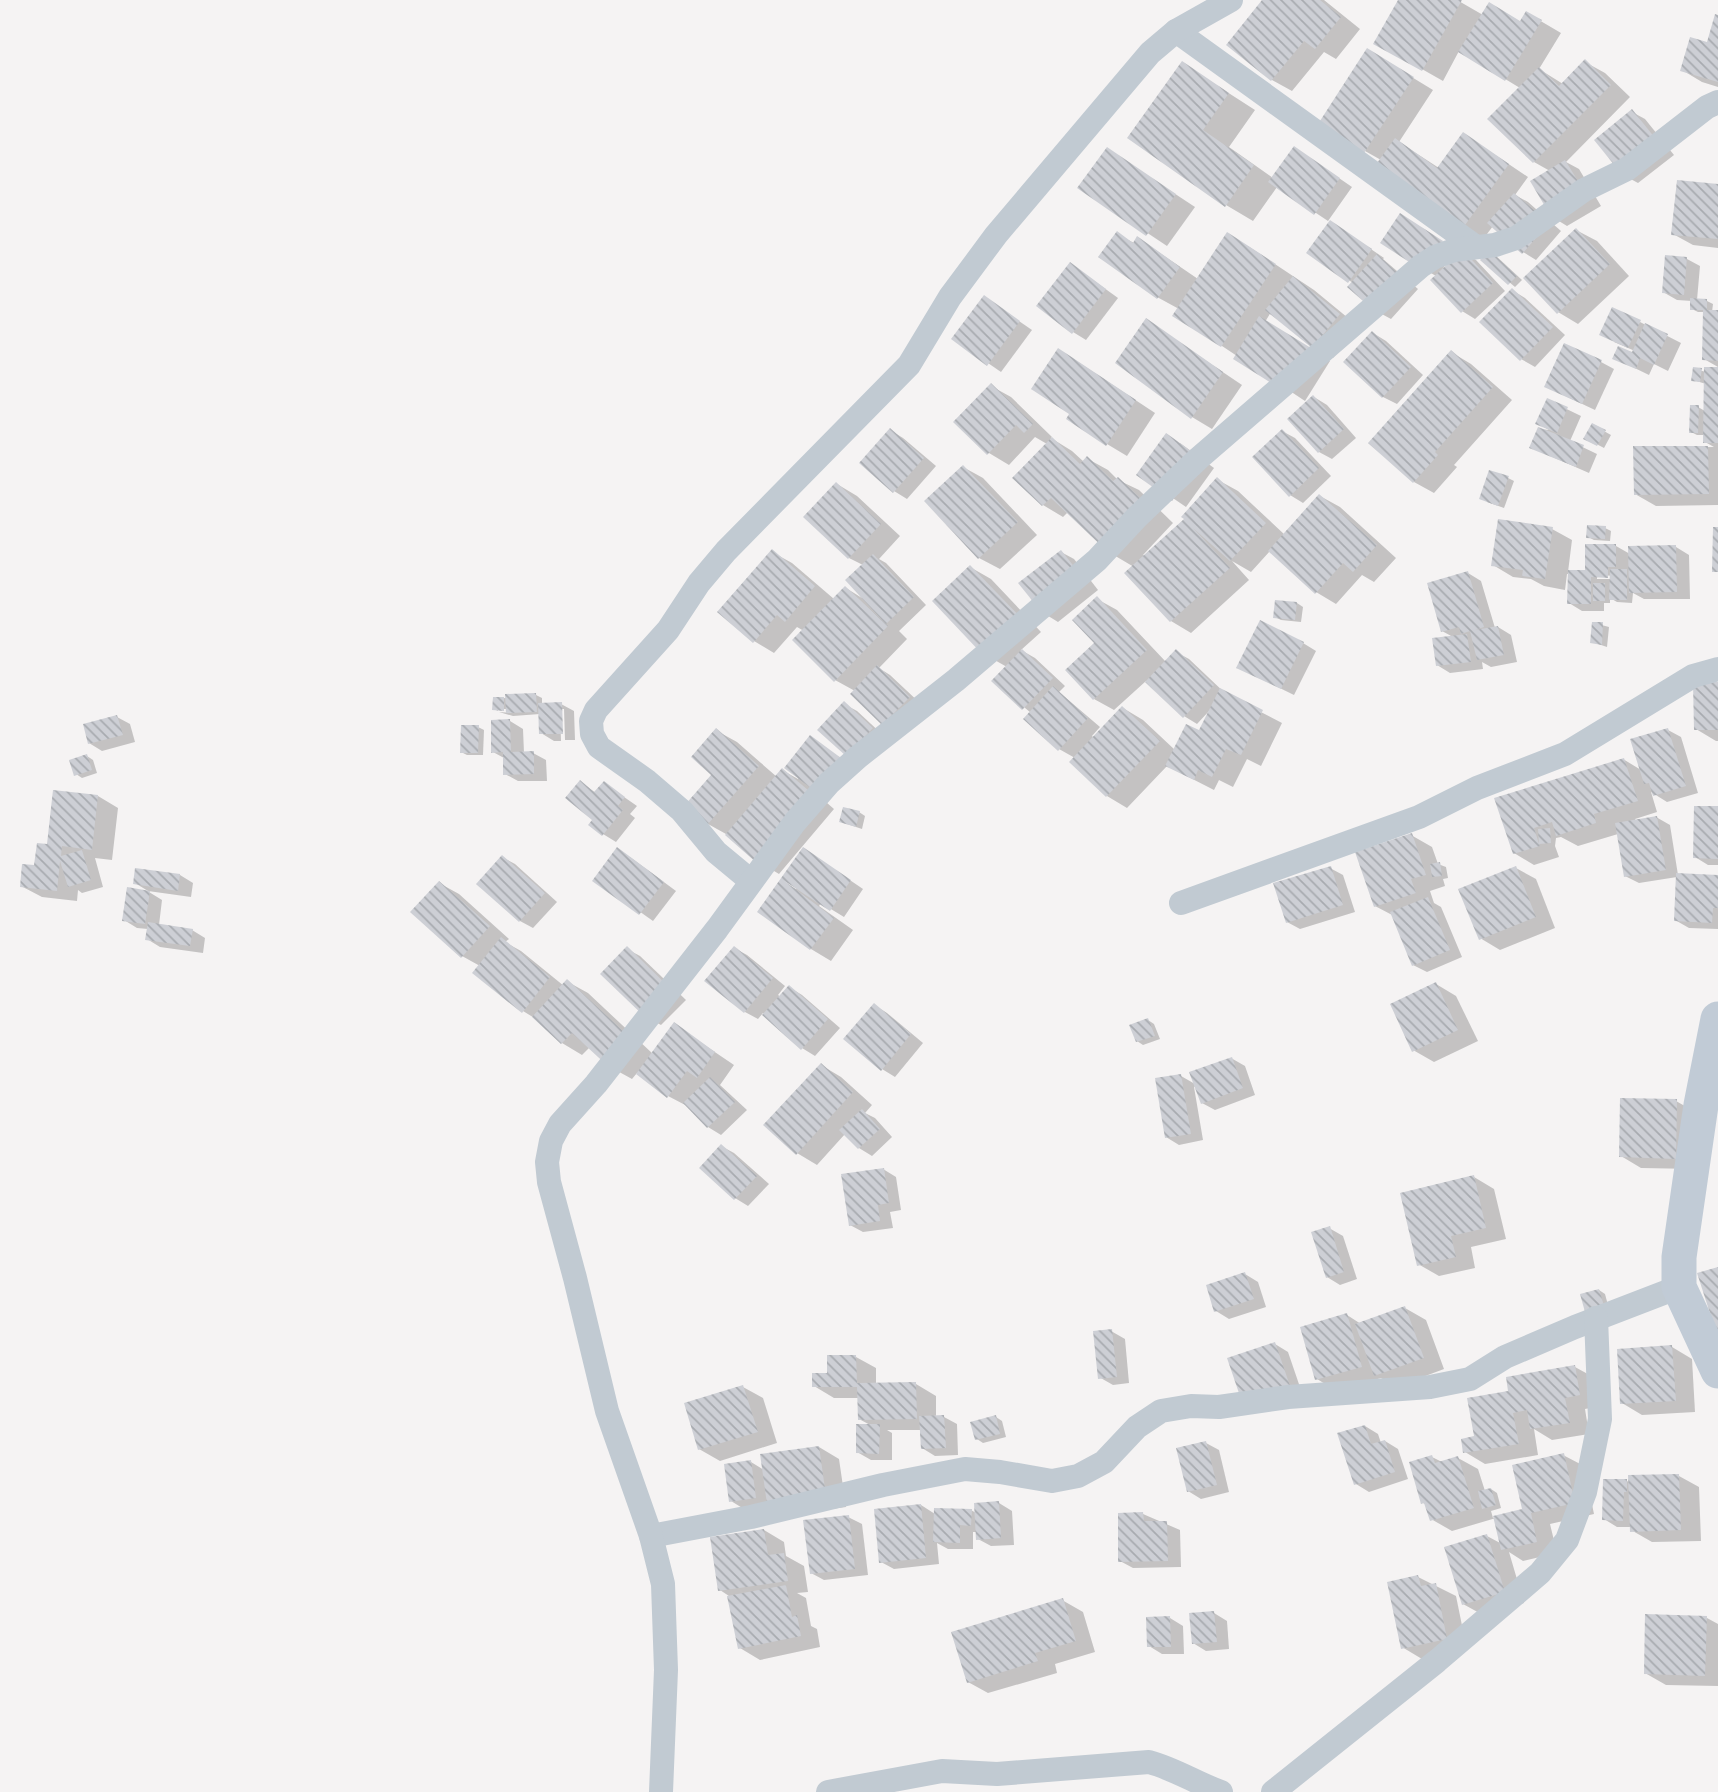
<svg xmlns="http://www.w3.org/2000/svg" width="1718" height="1792" viewBox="0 0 1718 1792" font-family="'PT Sans Narrow',sans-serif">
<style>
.shadow{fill:#0003;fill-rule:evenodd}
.building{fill:url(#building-back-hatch)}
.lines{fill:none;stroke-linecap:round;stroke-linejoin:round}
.street{stroke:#c1cad2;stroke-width:24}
.secondary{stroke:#c1cbd6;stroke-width:35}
</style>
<defs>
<pattern id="building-back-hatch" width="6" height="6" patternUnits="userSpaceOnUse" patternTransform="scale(1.75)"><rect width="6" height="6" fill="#cdcfd5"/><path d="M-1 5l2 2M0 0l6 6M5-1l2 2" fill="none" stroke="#a8abb0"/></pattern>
</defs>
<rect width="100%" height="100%" fill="#f5f3f3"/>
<g class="shadow">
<path d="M1265,0H1324L1360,29L1336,59L1324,52L1292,91L1272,80L1228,45Z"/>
<path d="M1400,0H1457L1483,15L1521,23L1527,13L1561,33L1539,69L1563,84L1585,62L1605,73L1630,97L1566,162L1579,169L1601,206L1567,226L1554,218L1550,171L1534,162L1520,88L1459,51L1443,81L1376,43Z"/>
<path d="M1718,17V87L1702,82L1682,70L1708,45Z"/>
<path d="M1387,62L1433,90L1399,142L1439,168L1464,134L1528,177L1515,195L1528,202L1561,231L1536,260L1523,252L1493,226L1481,242L1381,160L1365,151Z"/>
<path d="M1182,63L1255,110L1229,147L1273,178L1307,156L1352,187L1328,221L1277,187L1253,221L1226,205L1129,138Z"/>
<path d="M1632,112L1645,119L1674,155L1638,183L1625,176Z"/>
<path d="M1107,149L1195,207L1167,246L1080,188Z"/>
<path d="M1718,185V248L1693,245L1673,234Z"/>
<path d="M1343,230L1384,258L1383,259L1418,289L1391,319L1378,312L1353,283L1309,253Z"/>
<path d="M1576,230L1597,241L1629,276L1578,324L1558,312Z"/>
<path d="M1117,234L1134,243L1138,238L1198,279L1248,246L1314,290L1359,327L1333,358L1271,312L1265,322L1330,361L1305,401L1222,346L1179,309L1157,297Z"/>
<path d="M1455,250L1442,270L1463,252L1476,260L1505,291L1475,319L1462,311L1436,276L1424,269Z"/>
<path d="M1495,255L1522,280L1515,287L1482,259Z"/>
<path d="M1687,259L1700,266L1697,300L1707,301L1713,304L1712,312H1718V367L1704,359L1705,312H1698L1692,309V301L1677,300L1663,292Z"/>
<path d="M1071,264L1118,298L1086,340L1073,332Z"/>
<path d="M1512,290L1525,298L1565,335L1535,367L1521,359Z"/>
<path d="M984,297L1032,330L1001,372L953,339Z"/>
<path d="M1147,321L1242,385L1212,429L1192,417Z"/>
<path d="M1640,322L1681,343L1668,371L1654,364L1649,375L1614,358L1633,355L1635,351L1614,342Z"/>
<path d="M1373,333L1386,341L1423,375L1397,404L1383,397L1346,362Z"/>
<path d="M1451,352L1471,364L1512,400L1454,465L1457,467L1434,493L1414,482L1370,443Z"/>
<path d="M1078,362L1155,413L1127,456L1107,444L1072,414Z"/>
<path d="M1601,362L1614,369L1595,410L1559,393Z"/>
<path d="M1695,369L1706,372L1718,369V505L1656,506L1635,494V448L1714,447L1705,442V435H1697L1691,432L1698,407L1705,411L1706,384L1693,380Z"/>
<path d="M991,386L1011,397L1052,437L1051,438L1072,451L1084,462L1088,459L1108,470L1118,480L1139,490L1173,523L1143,555L1145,557L1186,519L1218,480L1238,491L1285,535L1320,496L1340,507L1396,558L1374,582L1362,575L1336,604L1316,592L1270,551L1251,572L1232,561L1249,580L1191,633L1171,621L1134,567L1112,554L1068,512L1063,517L1043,505L1015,478L1047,444L1035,437L1009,465L989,453Z"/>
<path d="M1314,397L1327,405L1356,438L1332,459L1319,452L1289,419Z"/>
<path d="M1548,400L1581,416L1570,441L1597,454L1589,473L1532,448L1539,429L1549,430L1537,423Z"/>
<path d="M1593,425L1611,435L1604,448L1585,438Z"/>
<path d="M890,430L903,438L936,466L907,499L894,491Z"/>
<path d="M1282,431L1295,438L1331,476L1303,503L1290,495Z"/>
<path d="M1180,443L1214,468L1186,507L1139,475Z"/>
<path d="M963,467L983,478L1037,535L1000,569L979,558Z"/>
<path d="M1508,478L1514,481L1504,508L1487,502Z"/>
<path d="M837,484L857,496L900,536L879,559L886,563L926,605L899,631L907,639L879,668L890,675L922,705L896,731L855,691L835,680L804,631L797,627L774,653L754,641L772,552L792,563L834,599L846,588L862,598L863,565L849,558Z"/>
<path d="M1605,528L1611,531L1610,541L1594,540L1588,537Z"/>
<path d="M1552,529L1572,540L1568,572H1586L1616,546L1630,554V548L1676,547L1689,555L1690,599H1644L1633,593L1632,603L1617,602L1610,598V603H1604V611H1582L1569,603L1570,574H1567L1565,590L1544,586L1531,579L1513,577L1493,565ZM1597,575L1617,576V579H1597Z"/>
<path d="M1061,552L1074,559L1098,590L1058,622L1045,614Z"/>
<path d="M970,567L991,579L1041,632L1021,650L1035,658L1065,686L1059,692L1100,727L1092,736L1094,738L1123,708L1143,720L1175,750L1200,732L1210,710L1197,724L1184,716L1146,681L1114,710L1094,699L1068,670L1097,643V599L1117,610L1166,662L1176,652L1189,659L1226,694L1282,723L1261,766L1247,759L1233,787L1219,780L1214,790L1167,766L1127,808L1107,796L1071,762L1075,758L1059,749L1031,713L993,681L1007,667L984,654Z"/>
<path d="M1468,573L1481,581L1495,628L1498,627L1511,635L1517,662L1491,667L1482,662L1483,669L1450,673L1437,665L1453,637L1442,631Z"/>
<path d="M1277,602L1297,603L1303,607L1301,622L1281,620L1275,617Z"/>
<path d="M1594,623L1609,627L1607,647L1592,642Z"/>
<path d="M1303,643L1316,651L1294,695L1251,674Z"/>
<path d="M1718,684V741H1716L1696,729Z"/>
<path d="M536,695L542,698V704H561L574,711L575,740H565L564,709H560L561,741H554L541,733L540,714L513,716L499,712L513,713V709H498V711L494,709L495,699Z"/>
<path d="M844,704L857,711L884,736L860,762Z"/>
<path d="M117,717L130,724L135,742L102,751L89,743Z"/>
<path d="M510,721L523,729L524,753H533L546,760L547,781H518L505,774L504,758L493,752Z"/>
<path d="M478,727L484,730L483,755H467L461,752Z"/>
<path d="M1668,730L1681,737L1698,793L1667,802L1651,792L1657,812L1635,819L1636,821L1656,817L1670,825L1678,875L1718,876V929L1689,928L1675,920L1677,877L1639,883L1625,876L1618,834L1578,846L1561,837L1556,838L1555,846L1559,857L1534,865L1514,853L1497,799L1623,759L1641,770Z"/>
<path d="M717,731L737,742L777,777L782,770L798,779L810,737L853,767L811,789L834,809L779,874L759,862L726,834L708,824Z"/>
<path d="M87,756L93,760L97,773L82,778L76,774Z"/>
<path d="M580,782L596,793L604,783L637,806L630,814L635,818L616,842L603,834Z"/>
<path d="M98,796L118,808L112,860L95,858L103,887L82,893L78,890L77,901L42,897L21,886L48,846Z"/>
<path d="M1718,808V865H1708L1695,857Z"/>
<path d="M859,812L865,816L862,829L841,822Z"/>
<path d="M1411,835L1432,847L1438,864L1446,867L1448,878L1443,879L1445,886L1430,891L1434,903L1441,907L1462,957L1427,972L1413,965L1394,916L1375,906Z"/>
<path d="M502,857L515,864L557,902L533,928L520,921Z"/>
<path d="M630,857L676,891L653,921L595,880Z"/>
<path d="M816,857L863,889L844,917L821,903L819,906L853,930L831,961L811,949L782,881L796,889Z"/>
<path d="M1330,868L1343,875L1355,912L1300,929L1287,922Z"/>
<path d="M1516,868L1536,879L1555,928L1500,950L1480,938Z"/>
<path d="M180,875L193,883L191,897L148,891L135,883Z"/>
<path d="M439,883L459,894L509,939L505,942L521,951L564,986L568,982L588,993L653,1054L675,1025L734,1065L720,1085L747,1110L721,1135L708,1127L689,1107L668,1096L637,1073L632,1079L612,1068L590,1047L582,1055L562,1043L536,1019L523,1011L480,966L462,956Z"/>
<path d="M149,892L162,900L159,925L192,930L205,938L203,953L160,947L147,939L148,929L137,928L124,920Z"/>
<path d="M734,948L747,955L785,986L778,995L781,997L789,987L802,995L840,1028L815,1056L802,1048L763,1013L758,1019L745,1012Z"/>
<path d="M627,949L640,956L686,1000L661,1025L648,1018Z"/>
<path d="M1436,984L1456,996L1478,1041L1434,1062L1413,1050Z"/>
<path d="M874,1005L887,1013L923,1043L895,1077L882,1069Z"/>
<path d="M1148,1020L1154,1024L1160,1039L1143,1045L1137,1041Z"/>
<path d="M1231,1058L1245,1066L1255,1095L1215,1110L1202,1103L1196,1086L1194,1087L1203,1140L1179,1145L1166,1137L1181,1076L1195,1084Z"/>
<path d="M821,1065L841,1077L872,1105L865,1113L875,1118L892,1137L872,1156L859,1148L845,1134L817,1165L797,1153Z"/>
<path d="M1676,1101L1697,1113L1695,1169L1641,1168L1621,1156Z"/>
<path d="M721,1146L734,1153L769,1184L748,1206L735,1198Z"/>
<path d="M883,1169L896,1177L901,1210L890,1212L893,1228L863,1232L850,1225Z"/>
<path d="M1474,1177L1494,1189L1506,1239L1471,1247L1475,1268L1439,1276L1418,1264Z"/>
<path d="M1329,1228L1343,1236L1357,1279L1340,1285L1327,1277Z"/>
<path d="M1245,1274L1258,1282L1266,1307L1229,1319L1216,1311Z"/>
<path d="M1599,1290L1605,1294L1609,1309L1593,1314Z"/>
<path d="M1405,1308L1426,1320L1444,1369L1396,1387L1381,1378L1337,1391L1317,1379L1347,1315L1361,1324Z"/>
<path d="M1111,1331L1125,1339L1129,1383L1113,1385L1099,1377Z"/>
<path d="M1275,1344L1288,1352L1302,1393L1256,1408Z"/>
<path d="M1672,1347L1692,1359L1695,1412L1642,1415L1622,1403Z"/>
<path d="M856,1357L876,1368V1385L916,1384L936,1396V1417H944L957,1424L958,1455L935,1456L922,1448V1430H887L892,1433V1460H871L857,1452L872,1426L859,1419V1398H834L814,1386Z"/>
<path d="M1575,1367L1595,1378L1600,1406L1585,1409L1589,1434L1552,1440L1534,1429L1538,1455L1485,1464L1465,1452L1510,1392Z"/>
<path d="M743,1387L763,1398L777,1443L720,1461L699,1449Z"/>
<path d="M996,1417L1002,1421L1006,1437L983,1443L977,1439Z"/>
<path d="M1365,1426L1378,1434L1381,1443L1385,1441L1398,1449L1408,1479L1369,1492L1356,1484Z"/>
<path d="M1206,1443L1219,1450L1229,1492L1201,1499L1188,1491Z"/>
<path d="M819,1447L839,1459L846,1507L789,1515L744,1509L731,1501L751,1462L764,1470Z"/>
<path d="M1563,1455L1584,1466L1594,1514L1550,1524L1557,1553L1523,1561L1509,1552L1524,1603L1483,1615L1463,1604L1487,1536L1502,1544L1496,1518L1452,1531L1431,1519L1427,1505L1423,1503L1432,1457L1442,1462L1458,1458L1478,1469L1485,1491L1491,1489L1497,1493L1501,1508L1491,1511L1493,1518L1524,1510Z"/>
<path d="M1679,1476L1699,1487L1701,1541L1652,1542L1631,1530V1527H1617L1604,1519L1627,1481L1630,1483Z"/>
<path d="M999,1503L1012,1511L1014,1545L991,1546L978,1539L977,1532H973V1549H948L937,1543L939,1564L894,1569L881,1562L921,1505L935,1514L971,1510L976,1513Z"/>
<path d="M1143,1514L1180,1530L1181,1567L1133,1568L1120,1561Z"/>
<path d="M848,1517L862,1524L868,1575L824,1580L811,1573Z"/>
<path d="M764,1530L784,1542L786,1556L804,1566L808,1592L797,1593L806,1598L811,1626L817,1629L820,1647L760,1660L740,1648L729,1596L720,1590Z"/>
<path d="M1418,1577L1456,1596L1467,1650L1422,1659L1402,1647Z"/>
<path d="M1062,1600L1083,1612L1095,1652L1055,1664L1057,1673L988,1693L968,1682Z"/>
<path d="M1214,1613L1227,1621L1229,1649L1206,1651L1193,1643Z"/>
<path d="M1170,1618L1183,1626L1184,1654H1162L1149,1646Z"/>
<path d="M1707,1618L1718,1624V1686L1666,1685L1645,1673Z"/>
</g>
<g class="building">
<path d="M1262,0H1320L1341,17L1315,49L1304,41L1271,81L1226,45Z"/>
<path d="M1398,0H1462L1422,71L1373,44Z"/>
<path d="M1489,2L1520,21L1526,11L1542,20L1505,81L1458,52Z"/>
<path d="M1715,14L1718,15V82L1680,71L1690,37L1707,42Z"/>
<path d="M1367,48L1414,77L1364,153L1318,124Z"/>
<path d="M1585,59L1611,85L1533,163L1487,119L1539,67L1559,86Z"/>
<path d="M1182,61L1229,93L1203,130L1254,165L1225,207L1127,138Z"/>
<path d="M1632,109L1662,147L1624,177L1594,140Z"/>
<path d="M1463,132L1509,164L1460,232L1372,170L1395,138L1437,168Z"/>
<path d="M1294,146L1340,178L1314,215L1268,182Z"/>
<path d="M1107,147L1176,194L1146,236L1077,188Z"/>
<path d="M1565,160L1589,199L1553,220L1530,181Z"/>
<path d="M1677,180L1718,184V239L1671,235Z"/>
<path d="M1514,193L1549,223L1522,254L1487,223Z"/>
<path d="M1400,213L1443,241L1423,271L1380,243Z"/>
<path d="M1330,220L1372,249L1348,283L1306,253Z"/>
<path d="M1576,228L1610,264L1557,314L1523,278Z"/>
<path d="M1117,231L1133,243L1137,236L1180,267L1157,299L1098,257Z"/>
<path d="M1227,232L1276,264L1221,347L1172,316Z"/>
<path d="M1463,250L1493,283L1461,313L1430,280Z"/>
<path d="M1489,250L1517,276L1508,285L1480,260Z"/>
<path d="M1377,254L1406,281L1377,313L1347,287Z"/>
<path d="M1665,255L1687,257L1684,295L1662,293Z"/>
<path d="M1070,262L1106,289L1072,334L1036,306Z"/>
<path d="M1293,276L1340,314L1312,348L1265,310Z"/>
<path d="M1512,288L1553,327L1520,361L1479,322Z"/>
<path d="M984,295L1020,321L987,366L951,339Z"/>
<path d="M1690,298L1707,299V310H1718V361L1702,360L1703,310H1690Z"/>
<path d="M1612,307L1641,320L1628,348L1599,335Z"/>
<path d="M1259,316L1311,348L1284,391L1233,359Z"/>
<path d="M1146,318L1223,372L1191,419L1115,363Z"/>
<path d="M1645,323L1668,334L1654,365L1640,358L1636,369L1612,359L1618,346L1632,352Z"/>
<path d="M1372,331L1411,367L1382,398L1343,362Z"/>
<path d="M1564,343L1602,360L1582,404L1544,387Z"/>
<path d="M1058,348L1136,400L1106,446L1066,419L1069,414L1031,389Z"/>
<path d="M1451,350L1493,387L1435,452L1438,455L1413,483L1368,443Z"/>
<path d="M1693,367L1702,368L1700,382L1691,381Z"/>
<path d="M1704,367H1718V443H1703Z"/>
<path d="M991,383L1033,424L1024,433L1016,425L987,455L953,422Z"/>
<path d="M1313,395L1344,429L1318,453L1287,419Z"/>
<path d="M1547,398L1568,407L1557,433L1535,424Z"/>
<path d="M1690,405H1699L1698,433H1689Z"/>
<path d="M1592,423L1606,430L1597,446L1583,439Z"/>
<path d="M1538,427L1584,445L1576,467L1529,448Z"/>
<path d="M890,428L924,458L893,493L859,463Z"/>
<path d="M1282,429L1319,468L1289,497L1252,457Z"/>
<path d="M1166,433L1202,459L1172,501L1136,475Z"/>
<path d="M1052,437L1080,464L1087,456L1113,481L1118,477L1154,511L1111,555L1051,498L1042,506L1012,478Z"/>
<path d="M1633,446H1708L1709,494L1634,495Z"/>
<path d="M963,465L1018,522L978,559L924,501Z"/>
<path d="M1489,470L1509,476L1498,506L1479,499Z"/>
<path d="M1217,477L1266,523L1230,561L1193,528L1230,568L1170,622L1124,573L1184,519L1181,517Z"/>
<path d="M836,482L881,524L848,559L803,517Z"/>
<path d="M1319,494L1377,545L1353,572L1343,563L1315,594L1268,551Z"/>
<path d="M1498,519L1553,527L1545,579L1522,576L1523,570L1491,566Z"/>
<path d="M1587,525L1606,526L1605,539L1586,538Z"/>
<path d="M1713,527H1718V572H1712Z"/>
<path d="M1585,544H1616V567H1608V578L1591,577V604H1567L1568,570H1585Z"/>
<path d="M1676,545L1677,592L1629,593L1628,546Z"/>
<path d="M772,549L815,586L785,622L777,615L753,643L717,612Z"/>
<path d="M1061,550L1086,582L1044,615L1018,583Z"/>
<path d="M873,554L914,597L886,624L845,580Z"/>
<path d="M970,565L1022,619L983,655L932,601Z"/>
<path d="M1610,569H1627V600H1609Z"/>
<path d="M1468,571L1484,627L1475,630L1498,626L1504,655L1477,660L1470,631L1461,634L1459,627L1441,632L1427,583Z"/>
<rect x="1593" y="583" width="12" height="18"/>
<path d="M845,586L888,626L834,682L792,640Z"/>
<path d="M1097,596L1147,650L1093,700L1065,670L1094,643L1072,620Z"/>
<path d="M1275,600L1297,602L1295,620L1273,618Z"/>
<path d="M1260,620L1304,642L1281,689L1236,668Z"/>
<path d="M1592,622H1603L1602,645L1590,643Z"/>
<path d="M1467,634L1471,662L1436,666L1432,638Z"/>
<path d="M1022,649L1053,678L1022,710L991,681Z"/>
<path d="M1176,649L1214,685L1183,718L1145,682Z"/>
<path d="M877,665L910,697L882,725L850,694Z"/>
<path d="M1693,682H1718V730H1694Z"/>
<path d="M1053,686L1088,718L1058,751L1023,719Z"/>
<path d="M1220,688L1263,710L1241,755L1226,749L1212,777L1198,770L1194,780L1165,766L1186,724L1199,730Z"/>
<path d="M536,693L537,712L506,713L505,694Z"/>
<path d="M493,697H504V711L492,710Z"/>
<path d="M844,701L873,728L846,756L817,730Z"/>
<path d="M562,702L563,734H539L538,703Z"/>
<path d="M1122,706L1160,741L1106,797L1069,762Z"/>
<path d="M117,715L123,735L88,744L83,724Z"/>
<path d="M510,719L511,752L534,751V774L503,775V752L491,753V720Z"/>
<path d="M461,725H479L478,753H460Z"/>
<path d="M716,728L759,766L707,825L684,806L711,775L691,757Z"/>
<path d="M1668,728L1686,786L1653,796L1649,783L1644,784L1630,739Z"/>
<path d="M810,735L841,758L815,791L784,768Z"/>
<path d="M87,754L92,770L74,776L69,760Z"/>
<path d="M1624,758L1638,801L1594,814L1596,823L1556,836L1552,822L1534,828L1539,844L1538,829L1550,828L1551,843L1539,844L1540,846L1513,854L1494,798Z"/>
<path d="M782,768L815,796L758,864L725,835Z"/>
<path d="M580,780L594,792L604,781L625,797L618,806L623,810L602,836L588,825L592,820L565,798Z"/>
<path d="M53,790L98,795L92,850L62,846L61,856L82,850L91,880L68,887L60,861L57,891L20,887L22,864L34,865L37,843L47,844Z"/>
<path d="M1694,806H1718V859L1693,858Z"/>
<path d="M843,807L860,811L856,827L839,822Z"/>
<path d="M1657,816L1666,870L1624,877L1615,823Z"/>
<path d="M1412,833L1426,875L1411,879L1416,893L1374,907L1355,852Z"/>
<path d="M617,847L664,882L639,915L592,881Z"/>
<path d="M803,847L851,880L830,911L783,880L834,918L810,950L757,912Z"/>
<path d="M502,855L545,893L519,922L476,884Z"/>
<path d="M1440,862L1442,876L1432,877L1430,864Z"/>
<path d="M1331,866L1343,905L1286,923L1273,883Z"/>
<path d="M1516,866L1536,917L1479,940L1458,889Z"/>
<path d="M135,868L180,874L178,891L133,884Z"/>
<path d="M1676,873L1718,875V908H1713L1712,923L1674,921Z"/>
<path d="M439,881L490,926L461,958L410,912Z"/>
<path d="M127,887L150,891L145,924L122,921Z"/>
<path d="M1428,897L1450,950L1412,966L1390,912Z"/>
<path d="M148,922L193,929L190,946L145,940Z"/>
<path d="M501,937L550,977L522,1013L472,973Z"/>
<path d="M627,946L674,992L647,1019L600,974Z"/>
<path d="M734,946L773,978L744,1013L704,981Z"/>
<path d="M567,979L635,1042L611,1069L572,1033L561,1044L532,1017Z"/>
<path d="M1436,982L1458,1030L1412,1052L1390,1004Z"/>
<path d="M789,985L828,1019L801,1050L762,1015Z"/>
<path d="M874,1003L911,1034L881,1071L843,1039Z"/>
<path d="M1148,1018L1155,1036L1136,1042L1129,1025Z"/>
<path d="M674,1022L715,1052L697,1078L687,1071L667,1098L636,1074Z"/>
<path d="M1232,1057L1243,1088L1201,1104L1189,1072Z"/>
<path d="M821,1063L853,1092L796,1155L763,1125Z"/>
<path d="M1181,1074L1191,1134L1165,1138L1155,1078Z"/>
<path d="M710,1077L735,1102L707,1128L683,1103Z"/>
<path d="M1620,1098L1677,1099L1676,1159L1619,1157Z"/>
<path d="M862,1109L880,1129L858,1149L839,1130Z"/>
<path d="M721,1144L757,1176L734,1200L699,1168Z"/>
<path d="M884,1168L889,1203L878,1205L880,1221L849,1226L841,1174Z"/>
<path d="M1474,1175L1486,1228L1451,1236L1456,1257L1417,1266L1400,1193Z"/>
<path d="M1330,1226L1344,1272L1326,1278L1311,1232Z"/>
<path d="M1718,1267V1335H1717L1697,1273Z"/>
<path d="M1245,1272L1254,1299L1214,1312L1206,1285Z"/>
<path d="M1599,1289L1604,1306L1585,1312L1580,1294Z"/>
<path d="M1405,1306L1424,1358L1374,1376L1355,1324Z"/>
<path d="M1347,1313L1362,1367L1315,1380L1300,1327Z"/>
<path d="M1112,1329L1117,1377L1098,1379L1093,1331Z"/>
<path d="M1275,1342L1290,1386L1242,1402L1227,1358Z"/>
<path d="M1672,1345L1676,1401L1620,1404L1617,1349Z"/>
<path d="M827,1355H856L857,1383L916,1382L917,1419L858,1420L857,1387H812V1373H827Z"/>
<path d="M1575,1365L1580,1395L1565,1398L1570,1423L1530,1429L1527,1410L1513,1413L1519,1444L1463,1453L1461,1439L1474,1436L1467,1398L1508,1391L1506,1377Z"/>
<path d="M743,1385L758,1432L698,1450L684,1403Z"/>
<path d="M944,1415L946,1448L921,1449L919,1416Z"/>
<path d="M996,1415L1000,1434L975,1440L970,1422Z"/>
<path d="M856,1424H880L879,1454L856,1453Z"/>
<path d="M1365,1425L1371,1444L1385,1440L1395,1472L1354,1485L1337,1433Z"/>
<path d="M1206,1441L1217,1485L1187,1492L1176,1448Z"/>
<path d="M819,1446L826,1496L767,1504L760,1454Z"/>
<path d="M1564,1453L1575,1503L1531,1513L1537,1542L1501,1550L1493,1516L1522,1509L1512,1465Z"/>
<path d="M1432,1455L1435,1463L1458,1456L1474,1508L1430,1521L1424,1503L1421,1504L1409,1462Z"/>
<path d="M751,1460L756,1498L729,1502L724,1464Z"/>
<path d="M1679,1474L1681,1530L1630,1532L1628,1475Z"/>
<path d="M1603,1479H1627V1492H1624L1623,1521L1602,1520Z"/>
<path d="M1491,1488L1496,1505L1482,1509L1478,1491Z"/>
<path d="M999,1501L1001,1538L976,1540L974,1503Z"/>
<path d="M921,1504L926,1558L879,1563L874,1509Z"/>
<path d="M934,1508L972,1509L971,1526L960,1525V1543L933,1542Z"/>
<path d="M1143,1512L1144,1521H1167L1168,1561L1118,1562V1513Z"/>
<path d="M849,1515L855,1569L810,1574L803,1520Z"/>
<path d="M764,1529L768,1555L784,1553L788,1581L718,1591L710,1537Z"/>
<path d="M1487,1534L1505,1592L1462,1605L1444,1547Z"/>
<path d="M1418,1575L1421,1586L1436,1583L1447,1639L1401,1649L1387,1582Z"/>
<path d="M786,1585L792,1617L797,1615L801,1636L738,1649L727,1596Z"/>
<path d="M1063,1598L1076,1641L1035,1653L1038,1661L967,1683L951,1632Z"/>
<path d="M1214,1611L1217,1642L1192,1644L1189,1613Z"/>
<path d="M1645,1614L1707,1616L1705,1676L1644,1674Z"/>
<path d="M1170,1616L1171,1647H1147L1146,1617Z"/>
</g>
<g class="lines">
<g class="street">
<path d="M1176,31L1476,247"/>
<path d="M751,881L716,852L682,811L647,781L599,747L592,734L591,721L596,710L668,630L699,583L726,551L909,365L950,297L996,235L1150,53L1176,31L1231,0"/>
<path d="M1181,903L1419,817L1477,788L1565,754L1693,676L1718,669"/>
<path d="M651,1536L751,1517L883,1485L965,1469L1000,1472L1052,1481L1078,1476L1104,1462L1137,1427L1161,1411L1191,1406L1219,1407L1288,1397L1430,1387L1470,1379L1505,1357L1575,1327L1679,1287"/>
<path d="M661,1792L666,1670L663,1584L651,1536L607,1411L575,1278L549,1182L547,1162L551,1141L560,1124L596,1084L717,929L795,822L829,783L858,757L956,680L1097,560L1137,517L1199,458L1421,266L1435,257L1454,250L1495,245L1516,238L1584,190L1627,169L1707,107L1718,102"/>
<path d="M828,1792L942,1771L997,1774L1149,1762C1175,1769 1196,1783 1221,1792"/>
<path d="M1273,1792L1437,1661L1540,1573L1567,1540L1585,1492L1600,1419L1596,1318"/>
</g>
<path class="secondary" d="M1718,1019L1701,1105L1679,1257V1287L1718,1371"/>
</g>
</svg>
